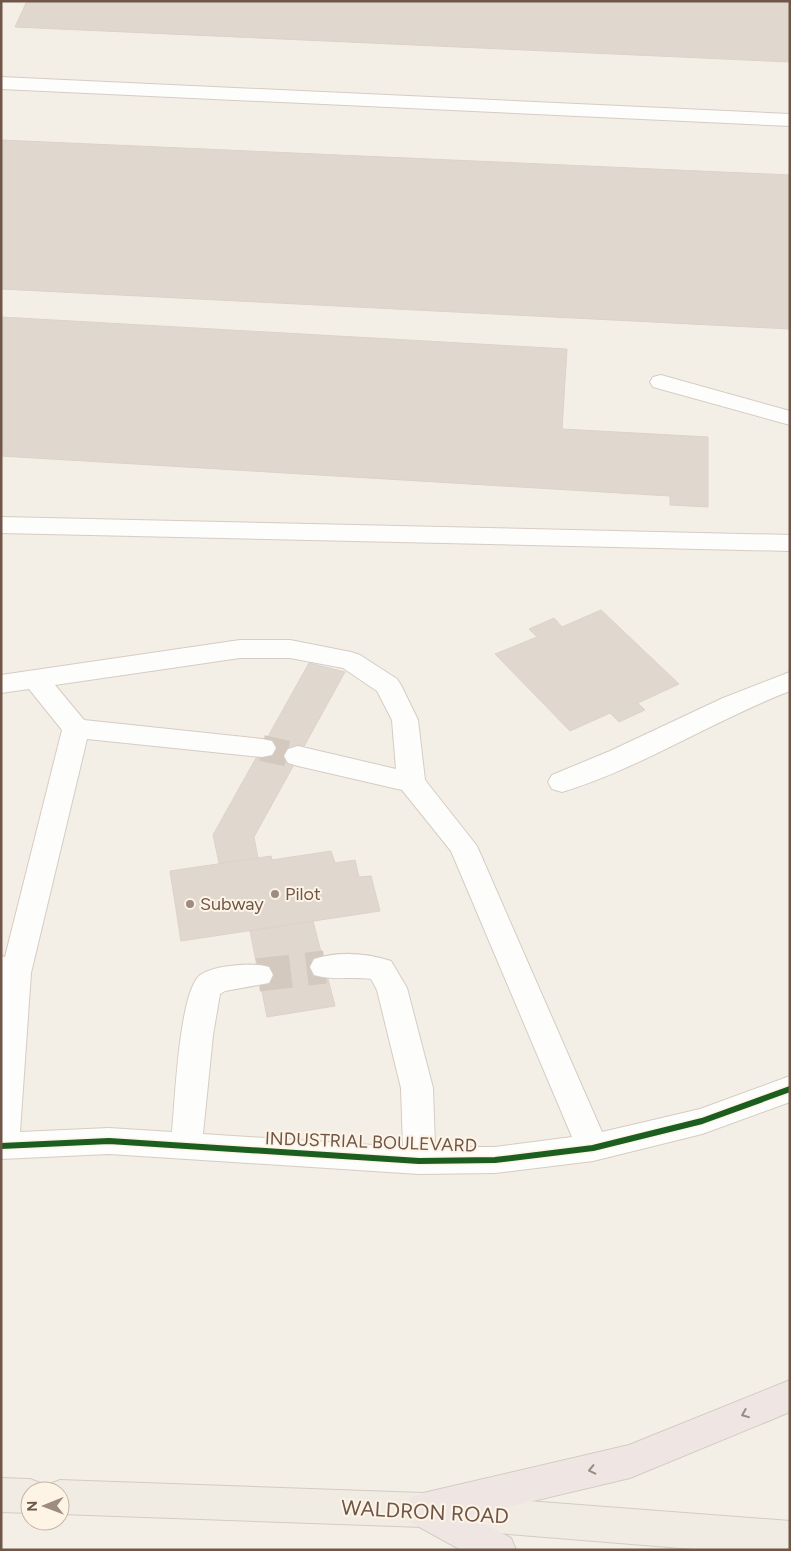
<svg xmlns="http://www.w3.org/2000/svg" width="791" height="1551" viewBox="0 0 791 1551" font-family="Figtree,sans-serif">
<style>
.building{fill:#e0d7ce;stroke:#dcd2c9}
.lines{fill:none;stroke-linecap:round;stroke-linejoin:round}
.minor-tunnel-far1{stroke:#d3c9bf;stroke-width:26;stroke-dasharray:26 13;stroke-linecap:butt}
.minor-tunnel{stroke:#d3c9bf;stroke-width:33;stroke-dasharray:33 16;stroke-linecap:butt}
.minor-casing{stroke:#d5ccc4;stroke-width:2}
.major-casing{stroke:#d3cbc4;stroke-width:2}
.highway-casing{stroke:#d3cbc4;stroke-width:2}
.minor{fill:#fdfdfb;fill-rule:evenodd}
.major{fill:#f0ebe3;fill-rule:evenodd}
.highway{fill:#efe6e3;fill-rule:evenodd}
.cycleway-casing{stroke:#fef4e6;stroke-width:9}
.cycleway{stroke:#1b5e20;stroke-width:6}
.oneway{stroke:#9c887f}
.poi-dot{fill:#9e8c80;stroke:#fef4e6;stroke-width:2}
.labels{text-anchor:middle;stroke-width:4;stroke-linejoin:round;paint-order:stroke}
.poi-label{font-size:18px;fill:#6f5649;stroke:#fef4e6;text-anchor:start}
.street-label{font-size:18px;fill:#6f5649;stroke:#fef4e6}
.near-street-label{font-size:21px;fill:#6f5649;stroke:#fef4e6}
</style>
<rect width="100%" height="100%" fill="#f4efe6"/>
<g class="building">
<path d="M27,1H790V62L15,27Z"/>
<path d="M1,140L790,175V329L1,289Z"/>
<path d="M1,317L567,349L562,429L708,437V507L670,505V496L1,456Z"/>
<path d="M601,610L679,684L638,703L645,710L619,722L610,713L570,731L495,654L537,637L529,629L554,618L562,627Z"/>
<path d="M309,663L345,672L254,837L258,858L219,863L213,835Z"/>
<path d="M331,851L335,863L355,860L359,877L371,876L380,911L181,941L170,871L271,856L272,860Z"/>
<path d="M313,921L335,1006L267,1017L250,931Z"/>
</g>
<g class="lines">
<path class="minor-tunnel-far1" d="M262,748L298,756"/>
<path class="minor-tunnel" d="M258,975L325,967"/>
<g class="minor-casing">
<g id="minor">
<path d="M1,77L790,114V126L1,89Z"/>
<path d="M661,375L790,411V425L653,387L650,382L653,377Z"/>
<path d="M1,517L790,535V551L1,533Z"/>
<path d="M240,640H290L351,652L360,655L397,679L401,685L418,720L425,780L477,846L602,1132L700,1109L790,1076V1102L702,1134L593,1161L495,1173L419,1174L109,1154L1,1159V956L5,957L62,730L29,689L1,693V675ZM240,658H290L343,668L377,691L392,720L396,769L298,746L288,749L284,756L288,763L298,766L402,790L451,851L572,1137L495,1147H435L433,1088L407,988L391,961C366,953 339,951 314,959L310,967L314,975C332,981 352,976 371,979L377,990L401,1088L403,1147L203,1134L213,1035L220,994L225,991L269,983L273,975L269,967C254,962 209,965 198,977C179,999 175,1100 172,1132L109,1128L20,1132L31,973L87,739L262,757L272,755L276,748L272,741L262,739L84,720L55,685Z"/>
<path d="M790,672V691C714,720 639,769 562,792L552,789L548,782L552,775L610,751L723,698Z"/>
</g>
</g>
<g class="major-casing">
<path id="major" d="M1,1478L30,1479L43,1484L45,1489L47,1485L60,1480L423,1493L790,1521V1550H705L423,1527L60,1514V1491H30V1513L1,1512Z"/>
</g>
<g class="highway-casing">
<path id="highway" d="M790,1380V1412L630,1478L470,1516L511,1538L516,1550H461L410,1522L405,1510L410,1498L423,1493L629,1445Z"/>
</g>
<use href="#minor" class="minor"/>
<use href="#major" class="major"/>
<use href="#highway" class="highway"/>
<g class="cycleway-casing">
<path id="cycleway" d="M1,1146L109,1141L419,1161L495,1160L593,1148L702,1121L790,1089"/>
</g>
<use href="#cycleway" class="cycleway"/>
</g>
<defs><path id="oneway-chevron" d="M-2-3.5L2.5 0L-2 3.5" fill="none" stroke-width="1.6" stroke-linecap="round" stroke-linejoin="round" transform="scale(1.25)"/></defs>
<g class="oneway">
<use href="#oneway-chevron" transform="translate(745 1414) rotate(158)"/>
<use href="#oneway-chevron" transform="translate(592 1470) rotate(167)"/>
</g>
<g class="poi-dot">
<circle cx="275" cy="894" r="5"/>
<circle cx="190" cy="904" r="5"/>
</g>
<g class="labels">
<g class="poi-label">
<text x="285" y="900">Pilot</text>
<text x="200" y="910">Subway</text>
</g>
<g class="street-label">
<text transform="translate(371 1142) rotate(2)" y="6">INDUSTRIAL BOULEVARD</text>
</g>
<g class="near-street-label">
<text transform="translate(425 1512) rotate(3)" y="7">WALDRON ROAD</text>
</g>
</g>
<rect width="791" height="1551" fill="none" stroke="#6f5649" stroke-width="5"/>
<g transform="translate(45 1506) rotate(269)"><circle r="24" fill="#fef4e6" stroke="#c5b5a7"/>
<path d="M0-4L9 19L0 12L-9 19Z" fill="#9e8c80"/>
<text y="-8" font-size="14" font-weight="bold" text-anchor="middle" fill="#6f5649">N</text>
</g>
</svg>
